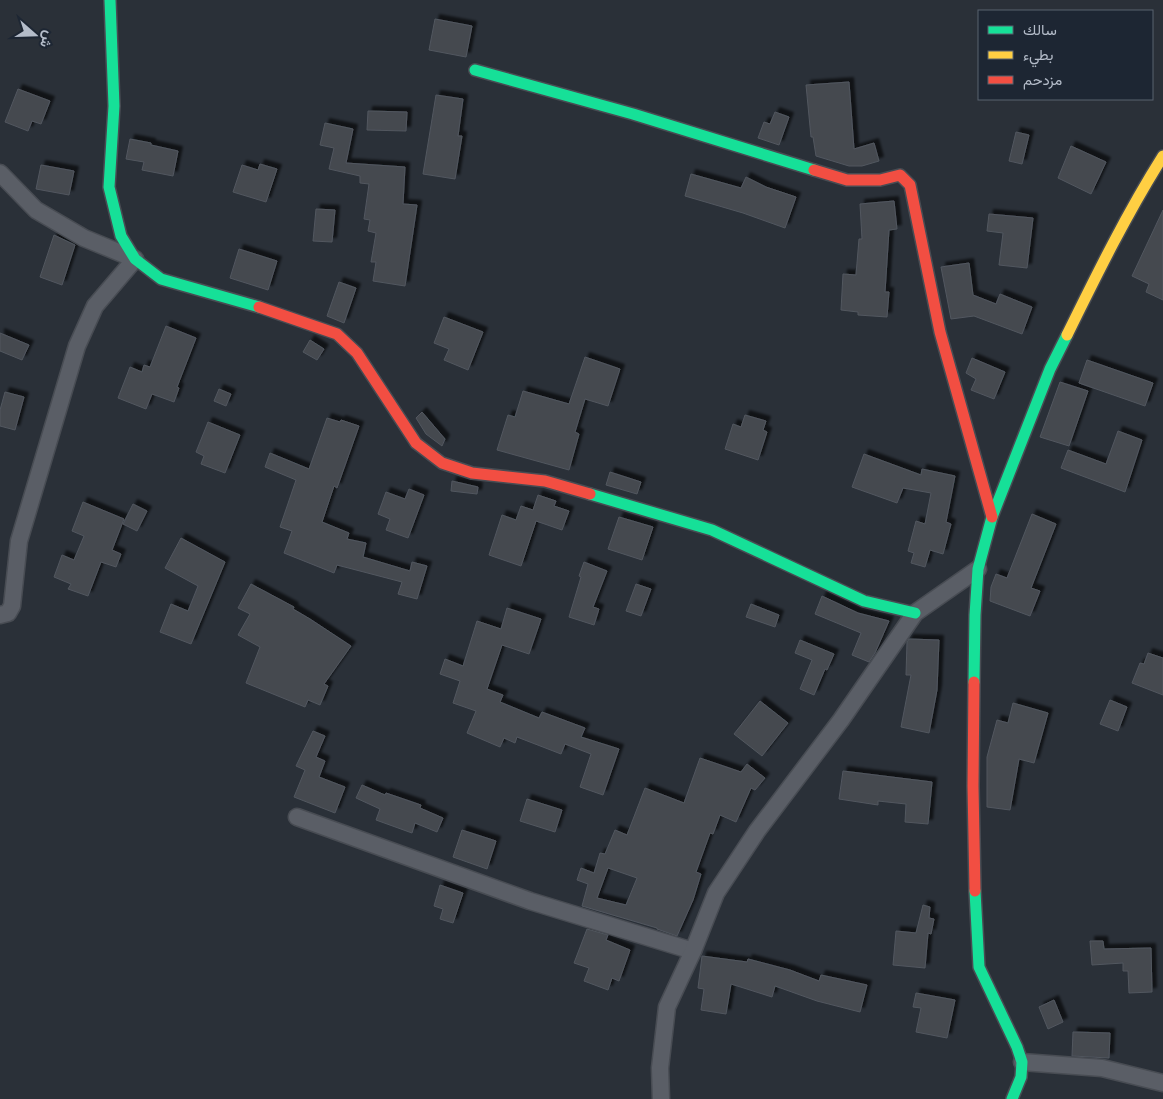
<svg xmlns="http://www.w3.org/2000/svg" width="1163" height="1099" viewBox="0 0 1163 1099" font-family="'Source Sans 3',Vazirmatn,sans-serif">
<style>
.building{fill:#444950;stroke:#52575f;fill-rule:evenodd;filter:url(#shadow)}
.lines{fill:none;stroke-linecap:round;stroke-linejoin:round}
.street-casing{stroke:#484c53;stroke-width:19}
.fast-casing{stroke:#484c53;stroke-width:14}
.slow-casing{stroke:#484c53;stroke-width:14}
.jam-casing{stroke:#484c53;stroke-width:14}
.street{stroke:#5a5e66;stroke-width:16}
.fast{stroke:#16e098;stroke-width:11}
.slow{stroke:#ffcf43;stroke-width:11}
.jam{stroke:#f24e42;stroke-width:11}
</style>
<defs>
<filter id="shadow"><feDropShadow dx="4.5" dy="-4.5" stdDeviation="1" flood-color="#0009"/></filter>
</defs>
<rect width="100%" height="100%" fill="#2a3038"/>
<g class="building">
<path d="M435,19L472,26L466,57L429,50Z"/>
<path d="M849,82L854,149L874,143L879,161L862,166H849L816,156L813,137H811L806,85Z"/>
<path d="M18,89L50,101L41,124L32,121L28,131L5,122Z"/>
<path d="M436,95L463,99L458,136H462L455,179L423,174Z"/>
<path d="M368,111L407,112L406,131L367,130Z"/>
<path d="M775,112L789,117L779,145L758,138L764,122L770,124Z"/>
<path d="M325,123L353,129L346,163L405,167L403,204L417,205L405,286L373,281L376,262H371L376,233L368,231L370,220L364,219L369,184L360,183V176L329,169L334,148L320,145Z"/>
<path d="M1016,132L1029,135L1022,164L1009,161Z"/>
<path d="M130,139L151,143V145L178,151L173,176L142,170L144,162L126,159Z"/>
<path d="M1071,146L1106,162L1091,194L1058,178Z"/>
<path d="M260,164L277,169L266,202L233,192L242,165L258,170Z"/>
<path d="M41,165L74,171L69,195L36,189Z"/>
<path d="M691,174L741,188L746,177L766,187L796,197L785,228L743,213L685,196Z"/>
<path d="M894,201L897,229L889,230L885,292H889L887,317L858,315V312L841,310L843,274L856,275L859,239H862L860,204Z"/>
<path d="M316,209L335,210L332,242L313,241Z"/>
<path d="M1163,210V300L1146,292L1149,284L1132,276Z"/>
<path d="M989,214L1033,218L1027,268L999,265L1003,233L987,231Z"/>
<path d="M54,235L75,245L62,285L40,277Z"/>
<path d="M239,249L277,261L268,290L230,278Z"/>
<path d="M969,263L973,295L996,304L1000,294L1032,307L1022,334L974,316L951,319L941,267Z"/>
<path d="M339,282L356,288L344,323L327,316Z"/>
<path d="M444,317L483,332L468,370L444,360L449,349L434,343Z"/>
<path d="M166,326L196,338L177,387L179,388L174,402L152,394L146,409L118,398L130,367L142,372L144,365L150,367Z"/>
<path d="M0,333L29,345L22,360L0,351Z"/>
<path d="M310,340L324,349L317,360L303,352Z"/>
<path d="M585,357L620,369L608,406L585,399L575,432L579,434L569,470L497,450L508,415L515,417L523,391L569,404Z"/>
<path d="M972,358L1005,372L994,399L971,390L976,379L966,373Z"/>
<path d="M1087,360L1153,383L1145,406L1079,383Z"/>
<path d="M1060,382L1088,391L1069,446L1040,437Z"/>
<path d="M219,389L231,394L226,406L214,401Z"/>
<path d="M5,392L24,397L15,430L0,426V410Z"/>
<path d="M422,412L445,439L442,446L426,434L416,418Z"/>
<path d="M745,415L766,421L763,430L767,432L758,460L725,449L733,424L741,427Z"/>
<path d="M327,418L340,422L341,420L359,426L337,488L334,486L322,522L349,533L347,539L366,543L363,557L410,571L412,562L427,566L417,599L398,594L402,582L337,565L334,573L284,553L292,531L280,527L296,480L265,467L270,453L309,469Z"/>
<path d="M208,422L240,435L225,473L201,464L204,456L196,452Z"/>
<path d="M1118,431L1142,440L1125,492L1061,468L1068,450L1106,464Z"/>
<path d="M864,454L921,475L922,469L955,476L946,522L951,524L943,554L930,550L925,567L911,563L914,553L908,551L916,521L925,524L931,493L903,488L897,503L852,487Z"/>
<path d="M610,472L641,482L637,494L606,485Z"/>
<path d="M452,481L478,487L477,494L451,491Z"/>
<path d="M409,489L424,495L408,538L386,530L390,519L378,514L386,492L405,499Z"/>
<path d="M538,495L556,501L554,506L569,511L562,530L536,521L521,566L489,555L502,515L516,520L521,506L533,510Z"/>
<path d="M83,502L124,519L112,550L121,554L116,567L101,562L88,596L68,589L71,584L54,577L62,555L74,560L84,536L72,531Z"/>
<path d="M133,504L147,511L137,531L123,524Z"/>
<path d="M1032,514L1056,524L1031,588L1040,591L1030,616L990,601L991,587L996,574L1007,578Z"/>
<path d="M619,517L653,527L642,560L608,549Z"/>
<path d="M181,538L225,562L191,644L160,632L171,604L188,611L198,586L165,568Z"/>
<path d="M584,562L607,571L593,607L599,609L594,625L569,617L581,577L579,576Z"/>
<path d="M251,584L294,607L293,609L310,619L351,646L324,684L328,686L320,705L308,700L305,707L246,683L260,647L238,635L250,614L238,608Z"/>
<path d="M636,584L651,589L641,616L626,611Z"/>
<path d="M822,596L858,613L889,621L875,653L869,662L852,655L861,633L815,614Z"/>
<path d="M751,604L779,615L775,627L746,617Z"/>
<path d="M507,608L541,619L529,654L502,645L487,689L503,695L500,702L539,718L542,712L585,728L581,737L619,749L603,795L580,787L591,754L565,744L561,754L517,737L515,743L504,738L500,747L467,733L476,711L453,703L460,681L440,674L445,659L463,666L477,621L501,629Z"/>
<path d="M909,639L939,640L937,690L929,733L901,727L911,675H906L907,642Z"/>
<path d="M800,640L834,654L827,670L825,669L814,695L800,689L812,660L795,653Z"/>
<path d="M1148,653L1163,658V695L1132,683L1140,663L1144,664Z"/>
<path d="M1110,700L1127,707L1118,731L1100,724Z"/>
<path d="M760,701L788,723L762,756L734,734Z"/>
<path d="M1013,703L1048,713L1034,763L1019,759L1010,810L987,807V757L997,720L1008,723Z"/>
<path d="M313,731L325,736L316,757L325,761L319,777L345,787L335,813L294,797L305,770L296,766Z"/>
<path d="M700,758L741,772L747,764L765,778L755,790L751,788L736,822L720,815L713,834L710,833L696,872L701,874L693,900L677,936L657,929V928L582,906L588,884L577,880L581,868L594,873L600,853L605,854L615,830L627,835L645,788L684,803ZM608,868L637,878L626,905L597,898Z"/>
<path d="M843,771L932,782L928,824L905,822L906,804L878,801V805L839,799Z"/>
<path d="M362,785L385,795L386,793L421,805L420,808L443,818L437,832L415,823L412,833L376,820L380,809L356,798Z"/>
<path d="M527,799L562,810L555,832L520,821Z"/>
<path d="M462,830L496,841L487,869L453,857Z"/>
<path d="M440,885L463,893L453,923L440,919L443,909L434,906Z"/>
<path d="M923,905L930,907L929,918L934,919L931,934L928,933L925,968L893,965L896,931L916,933Z"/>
<path d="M587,929L608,935L606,940L630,950L619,981L612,978L608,990L584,981L589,968L574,963Z"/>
<path d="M1090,941H1103L1104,949L1151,948L1152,992L1129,993L1128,971H1123V963L1092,965Z"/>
<path d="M702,956L747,962L748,959L790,970L819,981L821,975L867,985L860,1012L817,1001L775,986L772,997L731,984L726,1014L701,1010L704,989L698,988Z"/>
<path d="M916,993L955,1000L947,1038L916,1032L921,1008L913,1007Z"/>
<path d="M1054,1000L1063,1022L1048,1029L1039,1007Z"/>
<path d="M1073,1032L1110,1033L1109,1058L1072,1056Z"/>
</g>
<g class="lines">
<g class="street-casing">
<g id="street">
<path d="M0,173L36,210L84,238L135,259L95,306L77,346L19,541L12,606L8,613L0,615"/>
<path d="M297,817L530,901L693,951"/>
<path d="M1022,1062L1102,1068L1163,1083"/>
<path d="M661,1099L660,1068L667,1007L693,951L716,893L757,831L841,720L915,613L978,569"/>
</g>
</g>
<g class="fast-casing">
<g id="fast">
<path d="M110,0L114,106L109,187L121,236L135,259L161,279L259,307"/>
<path d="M475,70L633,114L814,170"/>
<path d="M590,494L712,530L864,601L915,613"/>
<path d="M974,682L975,615L978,569L992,517L1050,369L1067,335"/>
<path d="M975,891L979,967L1017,1047L1022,1062L1021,1077L1012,1099"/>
</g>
</g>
<g class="slow-casing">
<path id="slow" d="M1067,335C1097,274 1127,213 1163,156"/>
</g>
<g class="jam-casing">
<g id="jam">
<path d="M814,170L847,180H880L900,175L910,185L940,332L992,517"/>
<path d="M259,307L337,334L357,353L416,443L442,463L472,473L545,481L590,494"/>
<path d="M974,682L973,786L975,891"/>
</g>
</g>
<use href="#street" class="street"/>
<use href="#fast" class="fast"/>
<use href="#slow" class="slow"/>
<use href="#jam" class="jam"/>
</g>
<rect x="978" y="10" width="175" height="90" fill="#1d2633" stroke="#59626f"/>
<rect x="988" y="26" width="25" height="8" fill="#16e098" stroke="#59626f"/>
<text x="1023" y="35" font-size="15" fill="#b4bcc9">سالك</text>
<rect x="988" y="51" width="25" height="8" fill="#ffcf43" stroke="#59626f"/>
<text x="1023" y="60" font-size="15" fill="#b4bcc9">بطيء</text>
<rect x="988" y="76" width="25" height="8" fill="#f24e42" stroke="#59626f"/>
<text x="1023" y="85" font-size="15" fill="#b4bcc9">مزدحم</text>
<g transform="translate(35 35) rotate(110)" stroke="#1d2633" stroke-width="4" paint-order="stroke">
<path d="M0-4L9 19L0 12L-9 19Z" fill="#b4bcc9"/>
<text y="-8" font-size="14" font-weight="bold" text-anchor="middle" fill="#b4bcc9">ش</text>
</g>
</svg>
